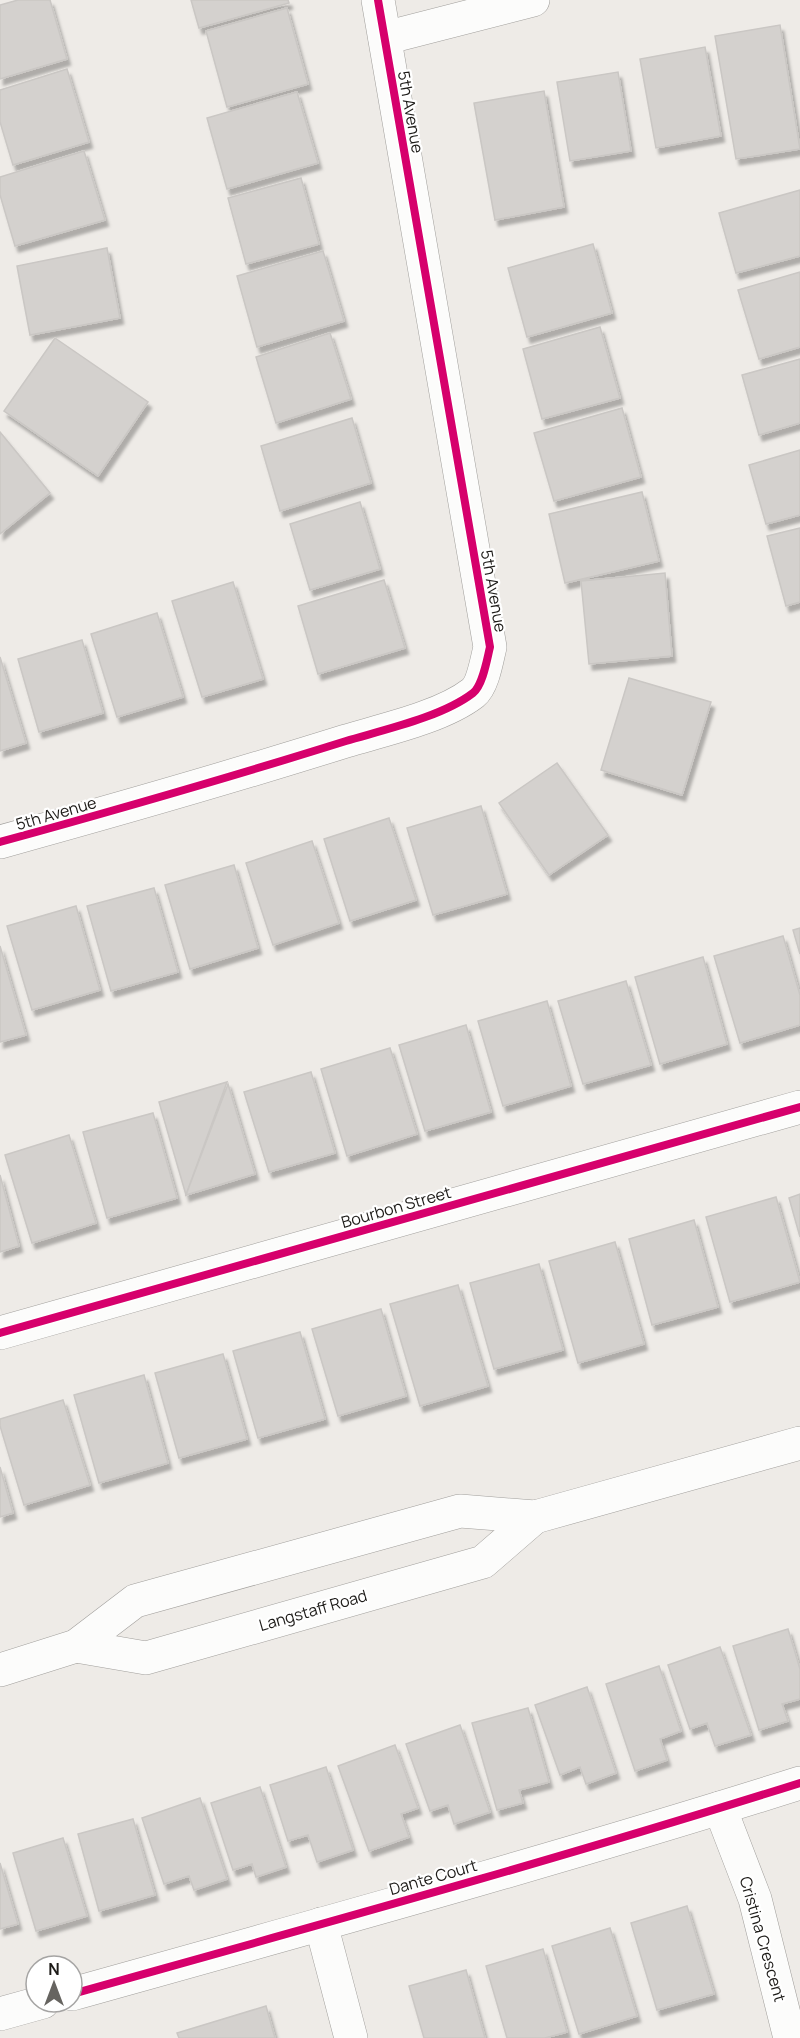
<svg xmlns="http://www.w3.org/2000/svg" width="800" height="2038" viewBox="0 0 800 2038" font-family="Manrope,sans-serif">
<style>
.building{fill:#d4d1ce;stroke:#cac7c4;stroke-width:1.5;filter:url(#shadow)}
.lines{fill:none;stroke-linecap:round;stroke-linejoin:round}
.minor-casing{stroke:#a19f9c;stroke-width:34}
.major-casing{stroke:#a19f9c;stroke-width:34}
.minor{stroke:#fcfcfb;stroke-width:33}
.major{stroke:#fcfcfb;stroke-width:33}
.cycleway-casing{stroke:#fff;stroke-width:11}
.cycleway{stroke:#d6006c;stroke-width:8}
.labels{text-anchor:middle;stroke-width:4.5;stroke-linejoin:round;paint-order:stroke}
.street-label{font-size:16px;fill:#1d1b18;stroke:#fff}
</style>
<defs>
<filter id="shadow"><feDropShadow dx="3.5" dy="6" stdDeviation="1.5" flood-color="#0004"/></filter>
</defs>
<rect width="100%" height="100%" fill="#eeebe7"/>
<g class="building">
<path d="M18,0H50L67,59L0,79V5Z"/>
<path d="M191,0H288L289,3L199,28Z"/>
<path d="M287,8L308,84L227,107L206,31Z"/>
<path d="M780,25L800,149L736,159L715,36Z"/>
<path d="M705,47L721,136L656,148L640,59Z"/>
<path d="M67,69L89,142L13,165L0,122V90Z"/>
<path d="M618,72L631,151L570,161L557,82Z"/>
<path d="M544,91L564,207L495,220L474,103Z"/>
<path d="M297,92L318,163L227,189L207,118Z"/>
<path d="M84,151L105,220L15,246L0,195V177Z"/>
<path d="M301,178L319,244L246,264L228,198Z"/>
<path d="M800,190V256L736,273L719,213Z"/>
<path d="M593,244L612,313L527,337L508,268Z"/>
<path d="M107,248L120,318L30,335L17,266Z"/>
<path d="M323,251L344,321L257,347L237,276Z"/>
<path d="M800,272V347L759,359L738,290Z"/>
<path d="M600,327L620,398L542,419L523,349Z"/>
<path d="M330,333L351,399L276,423L256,357Z"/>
<path d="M55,338L148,402L98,476L4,411Z"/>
<path d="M800,359V423L759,435L742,375Z"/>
<path d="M622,408L641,477L554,501L534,433Z"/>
<path d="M352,418L371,483L280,511L261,446Z"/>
<path d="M0,432L50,493L0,534Z"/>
<path d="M800,450V515L766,524L749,465Z"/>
<path d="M642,492L659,561L565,583L549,514Z"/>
<path d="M360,502L380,569L310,590L290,524Z"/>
<path d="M800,528V602L786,606L767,536Z"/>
<path d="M665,573L672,656L589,664L581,581Z"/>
<path d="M384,580L405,648L318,674L298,606Z"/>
<path d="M233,582L263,679L202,697L172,601Z"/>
<path d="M157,613L183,697L117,717L91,634Z"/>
<path d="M82,640L103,713L39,732L18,659Z"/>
<path d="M0,657L26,743L0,751Z"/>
<path d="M629,678L711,702L682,795L601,770Z"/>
<path d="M557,763L608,835L549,875L499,803Z"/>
<path d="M481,806L507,894L433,915L407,828Z"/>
<path d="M389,818L416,900L350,921L324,839Z"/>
<path d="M312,841L339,923L273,945L246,863Z"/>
<path d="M234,865L258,948L190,969L165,885Z"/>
<path d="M154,888L178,972L111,991L87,906Z"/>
<path d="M76,906L100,990L32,1010L7,926Z"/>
<path d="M800,928V954L793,930Z"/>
<path d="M783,936L800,995V1025L740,1043L714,956Z"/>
<path d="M0,946L26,1035L0,1042Z"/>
<path d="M703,957L727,1044L660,1064L635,977Z"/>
<path d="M626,981L651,1065L583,1084L558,1001Z"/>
<path d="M547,1001L571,1086L503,1106L478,1021Z"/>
<path d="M466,1025L491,1112L425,1131L399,1045Z"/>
<path d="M390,1048L417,1134L347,1156L321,1069Z"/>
<path d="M311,1072L335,1153L269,1172L244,1092Z"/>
<path d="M227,1082L186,1195L159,1102Z"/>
<path d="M228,1084L255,1174L186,1195Z"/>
<path d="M153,1113L177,1198L107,1218L83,1132Z"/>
<path d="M69,1135L96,1223L32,1243L5,1155Z"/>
<path d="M0,1175L19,1246L0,1252Z"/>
<path d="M800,1194V1237L789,1198Z"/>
<path d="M776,1197L800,1282L730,1302L706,1217Z"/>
<path d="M694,1220L718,1307L652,1325L629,1239Z"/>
<path d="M615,1242L644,1344L578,1363L549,1261Z"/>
<path d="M539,1264L563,1350L494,1369L470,1283Z"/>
<path d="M458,1285L488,1386L420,1406L390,1304Z"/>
<path d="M381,1309L406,1396L338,1416L312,1329Z"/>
<path d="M300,1332L325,1419L258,1438L233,1351Z"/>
<path d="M223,1354L247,1439L179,1458L155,1373Z"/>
<path d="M144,1375L168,1463L99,1483L74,1395Z"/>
<path d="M63,1400L90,1485L24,1505L0,1426V1419Z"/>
<path d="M0,1467L13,1513L0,1517Z"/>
<path d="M788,1629L800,1669V1699L782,1704L788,1721L759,1730L733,1646Z"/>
<path d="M720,1647L751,1735L715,1746L707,1723L690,1729L668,1665Z"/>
<path d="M659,1666L681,1731L660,1739L667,1760L635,1771L606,1684Z"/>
<path d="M587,1687L616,1773L586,1784L580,1767L560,1775L535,1705Z"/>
<path d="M528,1708L549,1782L519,1790L523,1803L497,1810L472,1723Z"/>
<path d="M460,1725L490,1812L454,1824L448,1805L430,1811L406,1744Z"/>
<path d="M395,1745L418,1808L401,1814L409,1837L369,1851L338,1766Z"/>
<path d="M326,1767L353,1850L317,1862L308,1835L288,1841L270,1785Z"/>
<path d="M260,1787L286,1867L256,1877L252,1864L233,1870L211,1803Z"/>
<path d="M200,1798L227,1879L194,1890L189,1876L164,1884L142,1818Z"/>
<path d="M133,1819L155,1895L99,1911L78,1834Z"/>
<path d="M63,1838L87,1916L36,1931L13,1853Z"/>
<path d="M0,1863L18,1924L0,1929Z"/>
<path d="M687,1906L714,1994L657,2010L631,1923Z"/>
<path d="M610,1928L637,2016L579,2034L552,1946Z"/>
<path d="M543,1949L567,2032L545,2038H507L486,1966Z"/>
<path d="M466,1970L485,2038H424L409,1986Z"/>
<path d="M266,2006L275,2038H179L177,2033Z"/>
</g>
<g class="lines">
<g class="minor-casing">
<g id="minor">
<path d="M385,38L533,0"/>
<path d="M0,842C116,810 231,777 346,741C383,730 442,717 473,693C483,685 487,659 490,647L378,0"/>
<path d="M0,1333L800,1107"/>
<path d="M720,1808L755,1899L790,2038"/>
<path d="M321,1924L351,2038"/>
<path d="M72,1994C315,1926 559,1859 800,1783"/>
<path d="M0,2014L43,2002"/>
</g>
</g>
<g class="major-casing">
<g id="major">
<path d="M76,1646L146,1658L483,1562L535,1517"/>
<path d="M0,1670L76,1646L135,1601L460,1511L535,1517L800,1443"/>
</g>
</g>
<use href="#minor" class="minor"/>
<use href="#major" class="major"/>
<g class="cycleway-casing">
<g id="cycleway">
<path d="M0,842C116,810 231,777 346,741C383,730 442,717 473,693C483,685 487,659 490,647L378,0"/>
<path d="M0,1333L800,1107"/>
<path d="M72,1994C315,1926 559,1859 800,1783"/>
</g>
</g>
<use href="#cycleway" class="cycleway"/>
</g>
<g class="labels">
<g class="street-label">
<text transform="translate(411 112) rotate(80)" y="6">5th Avenue</text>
<text transform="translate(494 591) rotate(80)" y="6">5th Avenue</text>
<text transform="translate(56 813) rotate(-16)" y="6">5th Avenue</text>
<text transform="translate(396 1207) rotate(-16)" y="6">Bourbon Street</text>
<text transform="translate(313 1610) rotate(-16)" y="6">Langstaff Road</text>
<text transform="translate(433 1877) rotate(-16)" y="6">Dante Court</text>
<text transform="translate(763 1939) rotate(74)" y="6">Cristina Crescent</text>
</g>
</g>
<g transform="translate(54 1984)"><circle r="28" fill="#ffffff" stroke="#a5a4a3" stroke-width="1.5"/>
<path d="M0-4.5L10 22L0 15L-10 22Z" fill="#666460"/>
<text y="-9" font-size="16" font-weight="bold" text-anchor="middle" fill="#1d1b18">N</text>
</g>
</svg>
